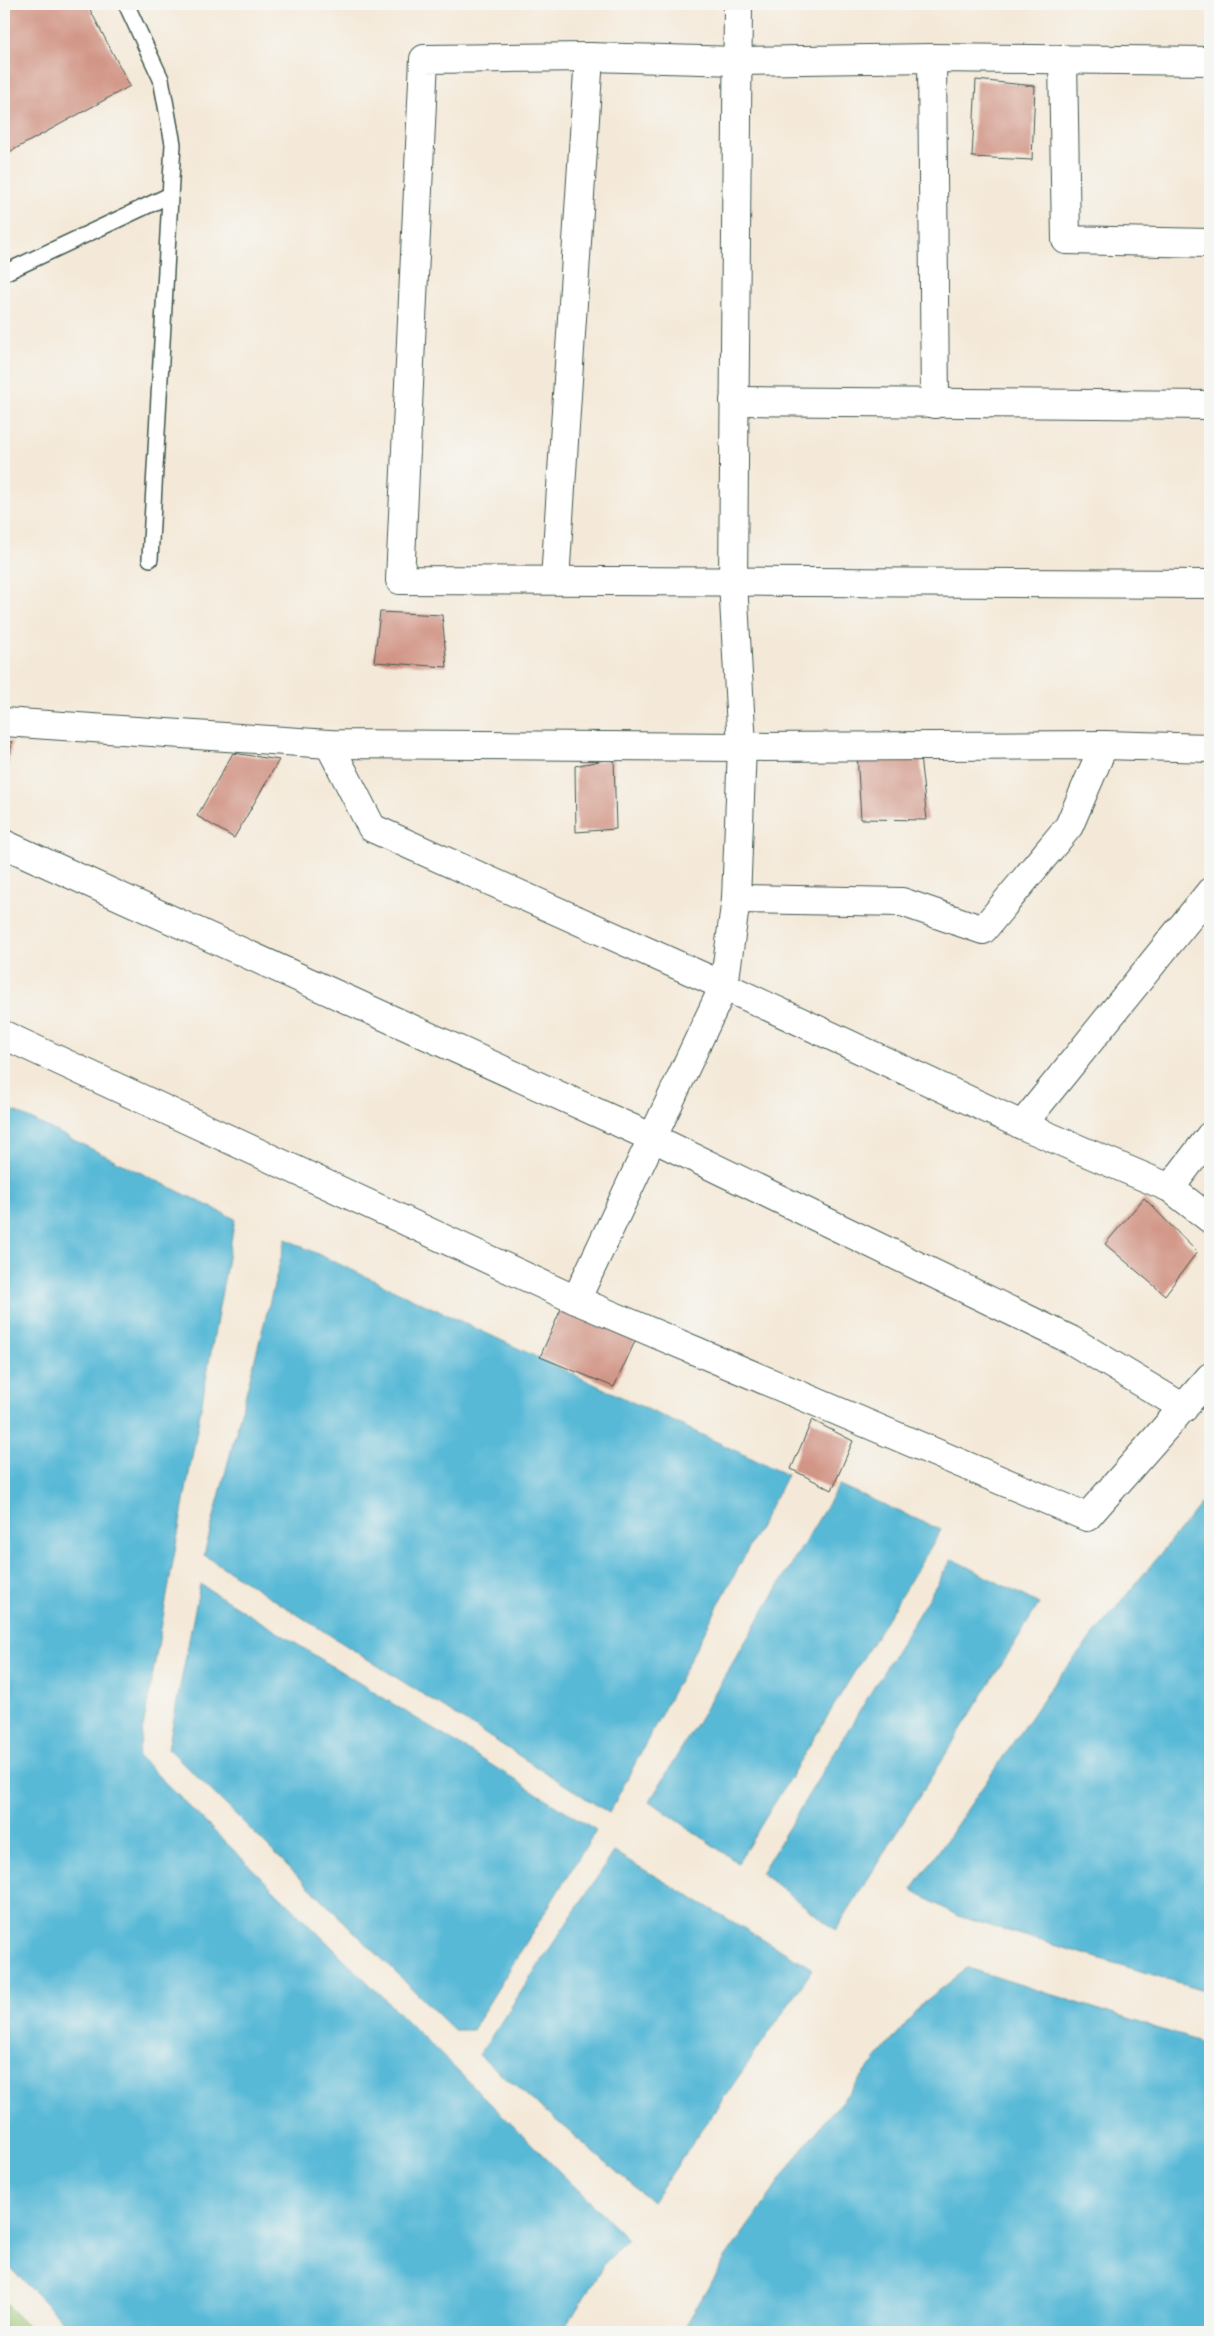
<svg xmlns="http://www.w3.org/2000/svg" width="1214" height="2336" viewBox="0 0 1214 2336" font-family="Sriracha,sans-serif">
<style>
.green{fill:#9bc571;stroke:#5d8152}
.water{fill:#59b9d7;stroke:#3c7b86}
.building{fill:#d19586}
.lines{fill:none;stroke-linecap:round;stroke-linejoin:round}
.lane-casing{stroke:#3f574d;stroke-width:18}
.street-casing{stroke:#3f574d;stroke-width:30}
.lane{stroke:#fff;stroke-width:15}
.street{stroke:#fff;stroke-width:28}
</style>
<rect width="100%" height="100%" fill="#f6f6f2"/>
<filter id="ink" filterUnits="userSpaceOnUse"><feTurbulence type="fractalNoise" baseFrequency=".02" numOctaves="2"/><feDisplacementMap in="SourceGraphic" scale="10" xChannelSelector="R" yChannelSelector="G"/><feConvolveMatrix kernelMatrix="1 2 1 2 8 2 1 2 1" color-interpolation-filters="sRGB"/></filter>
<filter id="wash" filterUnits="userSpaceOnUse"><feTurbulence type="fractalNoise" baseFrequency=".0096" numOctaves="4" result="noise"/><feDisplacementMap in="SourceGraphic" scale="20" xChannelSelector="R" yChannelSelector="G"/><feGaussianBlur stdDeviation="1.12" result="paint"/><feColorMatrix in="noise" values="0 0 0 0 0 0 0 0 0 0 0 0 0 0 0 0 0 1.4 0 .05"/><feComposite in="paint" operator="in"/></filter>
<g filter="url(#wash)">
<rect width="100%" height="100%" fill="#f4e9d8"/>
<path class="green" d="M4,2302L33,2332H4Z"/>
<g class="water">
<path d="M4,1106L235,1219L138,1756L628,2239L605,2263L563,2332H74L4,2262Z"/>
<path d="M286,1239L787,1475L609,1813L204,1555Z"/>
<path d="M839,1485L941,1530L738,1863L650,1801Z"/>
<path d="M1210,1493V1992L958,1916L912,1890L1051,1687Z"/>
<path d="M952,1559L1039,1604L836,1930L761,1873Z"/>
<path d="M200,1584L596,1830L472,2030H454L168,1748Z"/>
<path d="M614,1852L813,1969L652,2202L479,2055Z"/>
<path d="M968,1968L1210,2045V2332H682L726,2257L807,2143L923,2003Z"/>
</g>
<g id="blocks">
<g class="building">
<path d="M4,4H87L130,86L4,155Z"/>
<path d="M976,80L1035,86L1032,160L972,157Z"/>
<path d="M380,612L442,615L447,667L374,662Z"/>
<path d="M4,741L12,742L5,779H4Z"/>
<path d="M919,747L927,820L861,819L857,753Z"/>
<path d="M233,753L279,760L234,838L197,816Z"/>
<path d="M614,758L616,829L576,832L575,766Z"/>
<path d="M1144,1198L1197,1252L1165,1295L1105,1244Z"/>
<path d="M561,1309L637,1337L614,1387L540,1357Z"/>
<path d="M812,1420L853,1441L832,1490L791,1469Z"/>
</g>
</g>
</g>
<g filter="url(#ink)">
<use href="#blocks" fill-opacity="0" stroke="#3f574d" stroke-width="1"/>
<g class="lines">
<g class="lane-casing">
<g id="lane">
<path d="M126,4L161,79L173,144L150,559"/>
<path d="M4,273L170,195"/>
</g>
</g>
<g class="street-casing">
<g id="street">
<path d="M932,58L935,404"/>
<path d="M1063,59L1066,240L1210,243"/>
<path d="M1210,61L932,58L739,61L589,57L424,59L400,580L1210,584"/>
<path d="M734,401L1210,405"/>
<path d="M555,580L589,57"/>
<path d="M4,722L329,744L742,747L1104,745L1210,748"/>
<path d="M329,744L372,828L724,986L1022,1125L1170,1188L1210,1219"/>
<path d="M4,844L653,1138L1071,1340L1184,1408"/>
<path d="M736,899L902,902L983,930L1069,826L1104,745"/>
<path d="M4,1035L576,1300L1087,1517L1210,1377"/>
<path d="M1022,1125L1210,892"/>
<path d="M1170,1188L1210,1136"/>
<path d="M576,1300L724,986L736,899L742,747L733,582L738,4"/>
</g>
</g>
<use href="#lane" class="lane"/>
<use href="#street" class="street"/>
</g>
</g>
<rect width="1214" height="2336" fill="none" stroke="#f6f6f2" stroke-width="20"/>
</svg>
